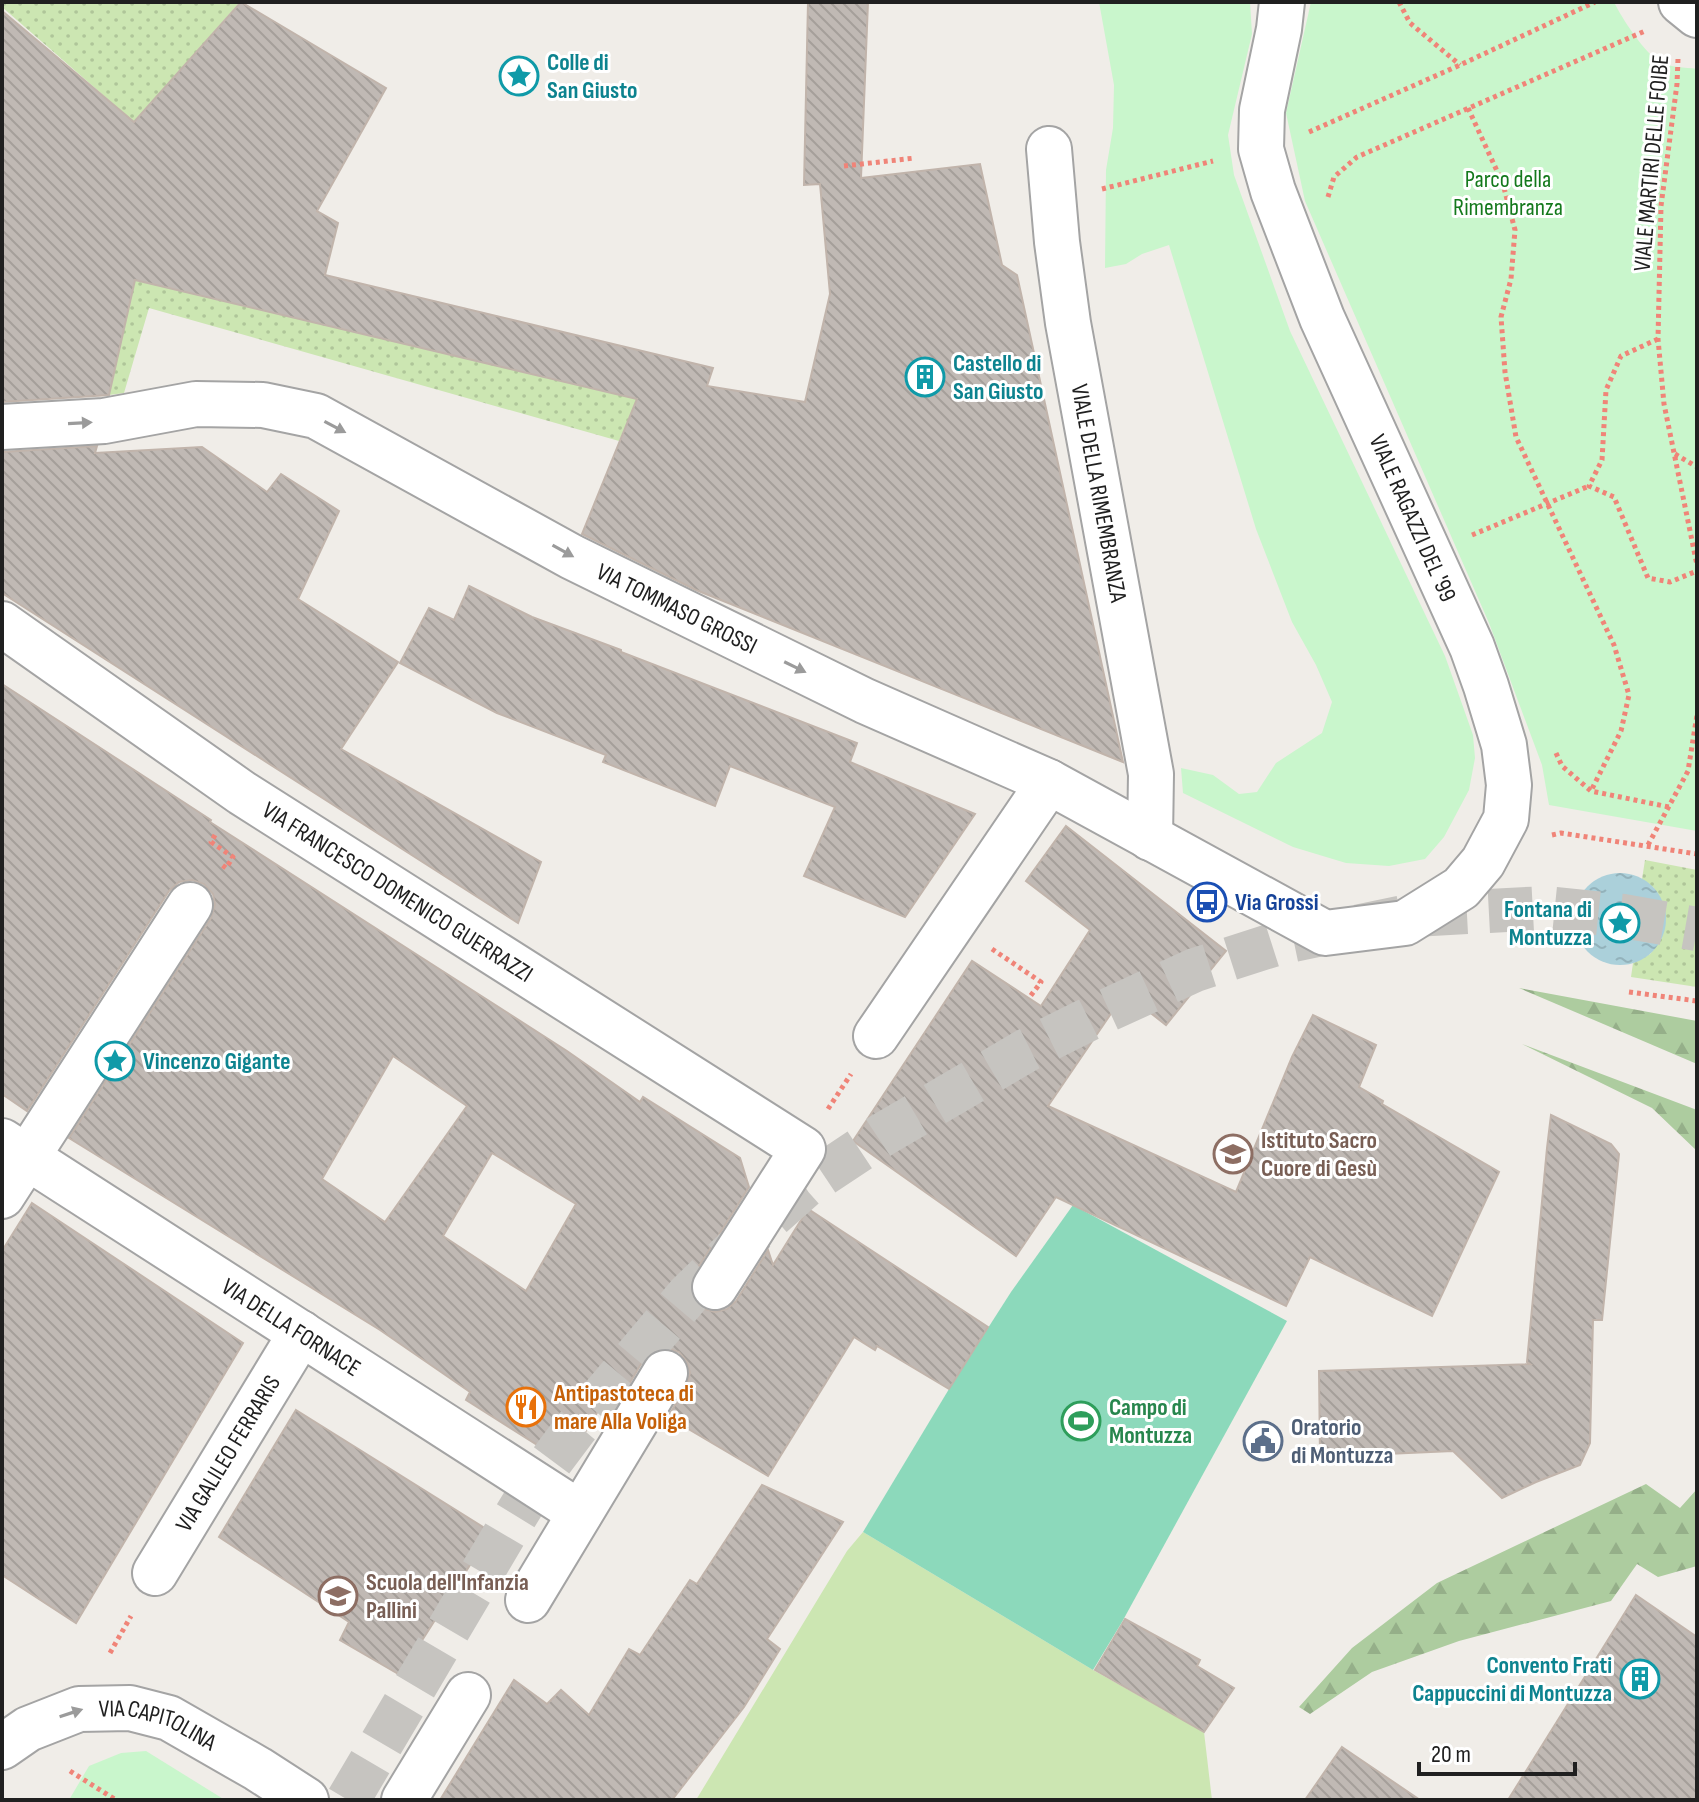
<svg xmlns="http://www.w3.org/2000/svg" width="1699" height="1802" viewBox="0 0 1699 1802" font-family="'Sofia Sans Condensed',sans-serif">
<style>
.grass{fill:#cce6b2}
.forest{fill:url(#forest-firs)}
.park{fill:#c9f6cc}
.garden{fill:url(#garden-dots)}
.pitch{fill:#8cd9bb}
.water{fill:url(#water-ripples)}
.building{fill:url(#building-back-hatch);stroke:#c1b4ab;stroke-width:2;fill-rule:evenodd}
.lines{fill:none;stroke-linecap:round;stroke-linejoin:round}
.primary-tunnel{stroke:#c6c4c0;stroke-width:44;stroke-dasharray:44 22;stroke-linecap:butt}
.minor-casing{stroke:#a4a4a4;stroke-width:48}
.path{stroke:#f08478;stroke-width:5;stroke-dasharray:4 4;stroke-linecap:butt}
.minor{stroke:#fff;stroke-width:44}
.oneway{fill:#9b9b9b}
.labels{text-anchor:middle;stroke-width:6;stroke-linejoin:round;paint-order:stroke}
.culture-label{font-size:24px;font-weight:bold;fill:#0d838f;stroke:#fff;text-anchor:start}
.street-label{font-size:24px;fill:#202020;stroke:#fff}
.park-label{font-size:24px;fill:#14791c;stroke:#fff}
.transit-label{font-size:24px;font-weight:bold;fill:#164399;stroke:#fff;text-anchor:start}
.education-label{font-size:24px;font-weight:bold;fill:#785e54;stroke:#fff;text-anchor:start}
.food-label{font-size:24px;font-weight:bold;fill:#c56008;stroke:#fff;text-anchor:start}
.leisure-label{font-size:24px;font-weight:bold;fill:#27864d;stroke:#fff;text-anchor:start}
.service-label{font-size:24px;font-weight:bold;fill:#4e5e75;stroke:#fff;text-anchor:start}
</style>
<defs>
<pattern id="forest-firs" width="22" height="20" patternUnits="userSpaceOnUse" patternTransform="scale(2)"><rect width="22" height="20" fill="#adcc9f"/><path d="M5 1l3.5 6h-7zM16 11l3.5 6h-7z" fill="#95af89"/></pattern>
<pattern id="garden-dots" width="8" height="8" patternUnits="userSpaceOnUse" patternTransform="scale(2)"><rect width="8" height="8" fill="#cce6b2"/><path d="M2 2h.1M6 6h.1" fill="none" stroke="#afc599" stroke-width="1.8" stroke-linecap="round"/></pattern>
<pattern id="water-ripples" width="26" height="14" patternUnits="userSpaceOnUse" patternTransform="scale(2)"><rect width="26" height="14" fill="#abd0da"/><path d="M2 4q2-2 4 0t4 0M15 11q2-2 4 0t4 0" fill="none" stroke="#93b2bb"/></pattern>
<pattern id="building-back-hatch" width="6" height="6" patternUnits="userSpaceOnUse" patternTransform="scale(2)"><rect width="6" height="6" fill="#c0b9b4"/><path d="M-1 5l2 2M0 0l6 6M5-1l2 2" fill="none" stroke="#a59f9a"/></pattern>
</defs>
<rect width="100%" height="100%" fill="#f0ede8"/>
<path class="grass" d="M863,1532L1093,1670L1204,1732L1212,1800H696L847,1551Z"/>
<g class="forest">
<path d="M1519,988L1697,1021V1064Z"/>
<path d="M1522,1044L1697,1110V1151L1652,1108Z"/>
<path d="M1646,1484L1680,1508L1697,1489V1566L1658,1577L1637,1564L1611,1601L1459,1641L1372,1672L1310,1714L1299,1707L1352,1648L1437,1583Z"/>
</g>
<g class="park">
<path d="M1099,2H1250L1252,34L1228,135L1234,175L1290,331L1445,656L1473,735L1475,758L1469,790L1444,837L1425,859L1389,866L1346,863L1293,847L1183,793L1181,768L1213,775L1239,794L1257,792L1276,763L1322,733L1332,702L1316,665L1292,622L1256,529L1169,245L1142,254L1126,264L1105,268L1106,170L1113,128L1114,85Z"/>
<path d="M1311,2H1614C1621,17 1645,54 1660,62C1670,68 1685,67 1697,69V831L1549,805L1542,765L1489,623L1305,201L1286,113Z"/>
<path d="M146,1751L225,1800H69L89,1766L121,1753Z"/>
</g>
<g class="garden">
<path d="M2,2H240L134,122L2,7Z"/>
<path d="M135,280L637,399L619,441L149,308L124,393L109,395Z"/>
<path d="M1645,860L1697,870V987L1631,977L1633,963L1650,954L1659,943L1654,888L1642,879Z"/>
</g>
<path class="pitch" d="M1073,1205L1287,1321L1122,1622L1093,1670L863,1532L949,1389L1011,1292Z"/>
<circle class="water" cx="1620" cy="919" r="46"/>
<g class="building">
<path d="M241,2L386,88L317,211L338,223L325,275L713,368L707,386L805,402L830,294L820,184L804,185L808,2H868L861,178L980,164L1002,265L1017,275L1123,762L696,590L582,534L637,399L135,280L109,395L2,402V11L134,122Z"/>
<path d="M97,446L95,453L202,447L267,492L281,474L339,511L298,599L398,662L341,749L541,862L518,923L2,593V452Z"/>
<path d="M469,586L532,617L621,650V652L857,743L850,762L975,814L905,917L804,876L835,807L730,766L715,806L603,762L606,755L497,713L400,663L429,608L454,620Z"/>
<path d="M2,684L211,820L210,822L567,1051L640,1102L643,1097L740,1158L749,1187L694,1274L690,1285L693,1298L701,1308L715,1312L727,1309L736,1301L768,1250L773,1265L808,1209L988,1327L949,1389L877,1346L875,1350L854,1337L768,1476L668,1417L686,1386L690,1373L687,1362L679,1352L665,1348L654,1351L644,1359L625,1391L614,1385L566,1463L466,1400L470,1392L380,1330L69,1138L211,918L215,905L213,894L204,884L192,880L179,882L169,891L27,1111L2,1094ZM393,1056L467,1106L385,1222L322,1179ZM492,1153L576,1204L526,1291L443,1236Z"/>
<path d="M1066,826L1226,951L1166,1025L1125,993L1048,1106L1236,1192L1292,1057L1313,1015L1376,1045L1359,1087L1383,1101L1382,1104L1499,1172L1432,1316L1310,1257L1286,1306L1056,1197L1016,1256L853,1141L972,961L1041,1006L1090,930L1026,881Z"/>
<path d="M1551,1115L1611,1144L1619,1154L1602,1320H1593L1590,1443L1580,1465L1536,1482L1502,1498L1453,1451L1320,1457L1319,1371L1530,1364L1527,1362L1547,1148Z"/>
<path d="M32,1203L243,1343L76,1623L2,1575V1251Z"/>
<path d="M296,1410L491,1532L400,1675L340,1640L349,1622L219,1537Z"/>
<path d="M762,1485L843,1522L767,1639L780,1649L744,1707L672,1800H440L514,1680L547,1704L561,1690L589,1715L629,1649L640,1655L690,1580L697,1584Z"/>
<path d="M1636,1595L1697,1637V1800H1508Z"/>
<path d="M1125,1619L1200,1660L1197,1666L1234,1688L1204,1732L1095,1670Z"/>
<path d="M1342,1747L1420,1800H1305Z"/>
</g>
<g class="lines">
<path class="primary-tunnel" d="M348,1800L510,1525L540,1476L575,1429L689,1294L746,1239L804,1187L882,1135L1027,1050L1097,1015L1195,970L1279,943L1413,915L1545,908L1623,916L1697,929"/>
<g class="minor-casing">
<g id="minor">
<path d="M1681,2L1697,15"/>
<path id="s1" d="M1049,149L1057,242L1068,323L1151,774L1150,838"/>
<path id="s2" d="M2,427L104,421L196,404L263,405L316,416L572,557L865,701L1049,782L1325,933L1405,923L1461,888L1483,862L1506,819L1509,785L1504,745L1486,686L1472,647L1322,318L1273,191L1261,149L1262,110L1279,29L1282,2"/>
<path id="s3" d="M2,624L242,793L803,1149L715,1287"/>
<path d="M876,1036L1049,782"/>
<path id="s4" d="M2,1141L580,1513"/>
<path d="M2,1196L190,905"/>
<path id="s5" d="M155,1573L301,1333"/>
<path d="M528,1600L665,1373"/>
<path id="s6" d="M2,1747L28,1729L79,1709L130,1708L169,1718L258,1769L306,1800"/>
<path d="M404,1800L468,1695"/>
</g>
</g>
<g class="path">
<path d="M1399,2L1410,23L1460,65"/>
<path d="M1678,59L1677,84L1661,206L1658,339L1664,404L1697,565"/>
<path d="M1468,108L1503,184L1515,230L1511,279L1501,317L1505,372L1516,437L1614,645L1629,695L1621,731L1591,791"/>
<path d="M1309,132L1460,65L1595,2"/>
<path d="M844,166L915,158"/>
<path d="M1102,189L1213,161"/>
<path d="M1328,197L1334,177L1357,157L1645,31"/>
<path d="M1658,339L1621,356L1606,390L1602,460L1589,486L1614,497L1648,578L1670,582L1697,571"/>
<path d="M1675,454L1697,467"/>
<path d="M1472,535L1589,486"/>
<path d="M1556,753L1562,766L1591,791L1669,807"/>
<path d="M215,835L211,842L233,857L226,868L222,865"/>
<path d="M1552,835L1561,833L1697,854"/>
<path d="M1648,845L1688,771L1697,715"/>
<path d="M992,949L1041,982L1029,998"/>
<path d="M1629,992L1697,1001"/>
<path d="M828,1109L851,1074"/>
<path d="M110,1653L131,1616"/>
<path d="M70,1771L116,1800"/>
</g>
<use href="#minor" class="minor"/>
</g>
<defs><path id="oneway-solid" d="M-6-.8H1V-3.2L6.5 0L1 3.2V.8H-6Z" transform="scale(2)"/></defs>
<g class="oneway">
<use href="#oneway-solid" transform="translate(80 423) rotate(-3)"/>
<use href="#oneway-solid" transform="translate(335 427) rotate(28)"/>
<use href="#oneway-solid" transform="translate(563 551) rotate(29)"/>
<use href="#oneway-solid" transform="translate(795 667) rotate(26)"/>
<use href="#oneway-solid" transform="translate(71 1713) rotate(-18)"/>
</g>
<defs>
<g id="sight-ring" transform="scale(2)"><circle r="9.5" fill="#fff" stroke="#0f9aa8" stroke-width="1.5"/><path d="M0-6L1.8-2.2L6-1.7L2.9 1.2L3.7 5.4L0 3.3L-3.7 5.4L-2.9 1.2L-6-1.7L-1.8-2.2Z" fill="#0f9aa8"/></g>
<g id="building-ring" transform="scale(2)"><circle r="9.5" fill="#fff" stroke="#0f9aa8" stroke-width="1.5"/><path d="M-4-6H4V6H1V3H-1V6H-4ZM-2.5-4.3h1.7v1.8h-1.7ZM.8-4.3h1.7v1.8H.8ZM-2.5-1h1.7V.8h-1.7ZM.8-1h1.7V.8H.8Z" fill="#0f9aa8"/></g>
<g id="bus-ring" transform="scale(2)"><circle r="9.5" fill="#fff" stroke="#1a4fb4" stroke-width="1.5"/><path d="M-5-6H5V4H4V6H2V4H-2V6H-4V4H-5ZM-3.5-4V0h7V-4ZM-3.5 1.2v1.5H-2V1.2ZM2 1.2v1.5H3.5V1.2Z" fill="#1a4fb4"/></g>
<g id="school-ring" transform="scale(2)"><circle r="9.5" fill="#fff" stroke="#8d6e63" stroke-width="1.5"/><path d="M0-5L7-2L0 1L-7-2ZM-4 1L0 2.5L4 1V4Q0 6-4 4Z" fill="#8d6e63"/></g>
<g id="restaurant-ring" transform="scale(2)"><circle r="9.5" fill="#fff" stroke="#e8710a" stroke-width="1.5"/><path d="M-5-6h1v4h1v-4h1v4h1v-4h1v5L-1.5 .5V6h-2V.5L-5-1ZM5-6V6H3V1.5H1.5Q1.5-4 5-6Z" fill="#e8710a"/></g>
<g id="stadium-ring" transform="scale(2)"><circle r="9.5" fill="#fff" stroke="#2e9e5b" stroke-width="1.5"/><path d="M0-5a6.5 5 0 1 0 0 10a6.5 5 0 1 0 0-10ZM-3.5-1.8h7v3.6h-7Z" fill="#2e9e5b"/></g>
<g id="civic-ring" transform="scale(2)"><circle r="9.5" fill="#fff" stroke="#5c6f8a" stroke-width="1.5"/><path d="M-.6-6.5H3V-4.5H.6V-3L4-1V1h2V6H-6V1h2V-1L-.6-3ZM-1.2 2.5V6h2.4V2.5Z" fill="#5c6f8a"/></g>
</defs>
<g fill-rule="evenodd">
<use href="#sight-ring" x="519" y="76"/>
<use href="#building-ring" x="925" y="377"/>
<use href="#bus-ring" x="1207" y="902"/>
<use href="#sight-ring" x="1620" y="923"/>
<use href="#sight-ring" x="115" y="1061"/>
<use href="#school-ring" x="1233" y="1154"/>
<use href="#restaurant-ring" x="526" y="1407"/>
<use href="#stadium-ring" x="1081" y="1421"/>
<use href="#civic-ring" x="1263" y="1441"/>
<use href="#school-ring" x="338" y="1596"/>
<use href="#building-ring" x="1640" y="1679"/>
</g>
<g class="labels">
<g class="culture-label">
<text x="547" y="70">Colle di<tspan x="547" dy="28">San Giusto</tspan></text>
<text x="953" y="371">Castello di<tspan x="953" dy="28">San Giusto</tspan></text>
<text x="1592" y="917" text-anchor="end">Fontana di<tspan x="1592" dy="28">Montuzza</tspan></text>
<text x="143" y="1069">Vincenzo Gigante</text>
<text x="1612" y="1673" text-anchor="end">Convento Frati<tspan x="1612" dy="28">Cappuccini di Montuzza</tspan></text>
</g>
<g class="street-label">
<text transform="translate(1651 163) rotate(-85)" y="8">VIALE MARTIRI DELLE FOIBE</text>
<text dy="8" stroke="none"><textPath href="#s1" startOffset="348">VIALE DELLA RIMEMBRANZA</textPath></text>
<text transform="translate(1413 518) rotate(66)" y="8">VIALE RAGAZZI DEL '99</text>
<text dy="8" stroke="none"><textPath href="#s2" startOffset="726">VIA TOMMASO GROSSI</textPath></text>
<text dy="8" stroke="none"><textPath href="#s3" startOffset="478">VIA FRANCESCO DOMENICO GUERRAZZI</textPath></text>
<text dy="8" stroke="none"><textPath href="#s4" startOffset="344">VIA DELLA FORNACE</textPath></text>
<text dy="8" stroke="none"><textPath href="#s5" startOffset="140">VIA GALILEO FERRARIS</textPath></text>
<text dy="8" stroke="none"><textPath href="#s6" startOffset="168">VIA CAPITOLINA</textPath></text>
</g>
<g class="park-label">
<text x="1508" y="187">Parco della<tspan x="1508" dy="28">Rimembranza</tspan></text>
</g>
<g class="transit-label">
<text x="1235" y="910">Via Grossi</text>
</g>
<g class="education-label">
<text x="1261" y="1148">Istituto Sacro<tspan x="1261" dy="28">Cuore di Gesù</tspan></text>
<text x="366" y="1590">Scuola dell'Infanzia<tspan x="366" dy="28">Pallini</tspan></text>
</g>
<g class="food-label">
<text x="554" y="1401">Antipastoteca di<tspan x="554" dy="28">mare Alla Voliga</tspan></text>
</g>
<g class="leisure-label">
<text x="1109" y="1415">Campo di<tspan x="1109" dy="28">Montuzza</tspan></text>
</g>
<g class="service-label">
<text x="1291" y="1435">Oratorio<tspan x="1291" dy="28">di Montuzza</tspan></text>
</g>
</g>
<rect width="1699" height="1802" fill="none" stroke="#202020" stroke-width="8"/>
<path d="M1419 1762v12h156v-12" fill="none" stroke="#202020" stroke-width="4"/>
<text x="1431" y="1762" font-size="24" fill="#202020" stroke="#ffffff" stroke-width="6" paint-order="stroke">20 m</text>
</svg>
